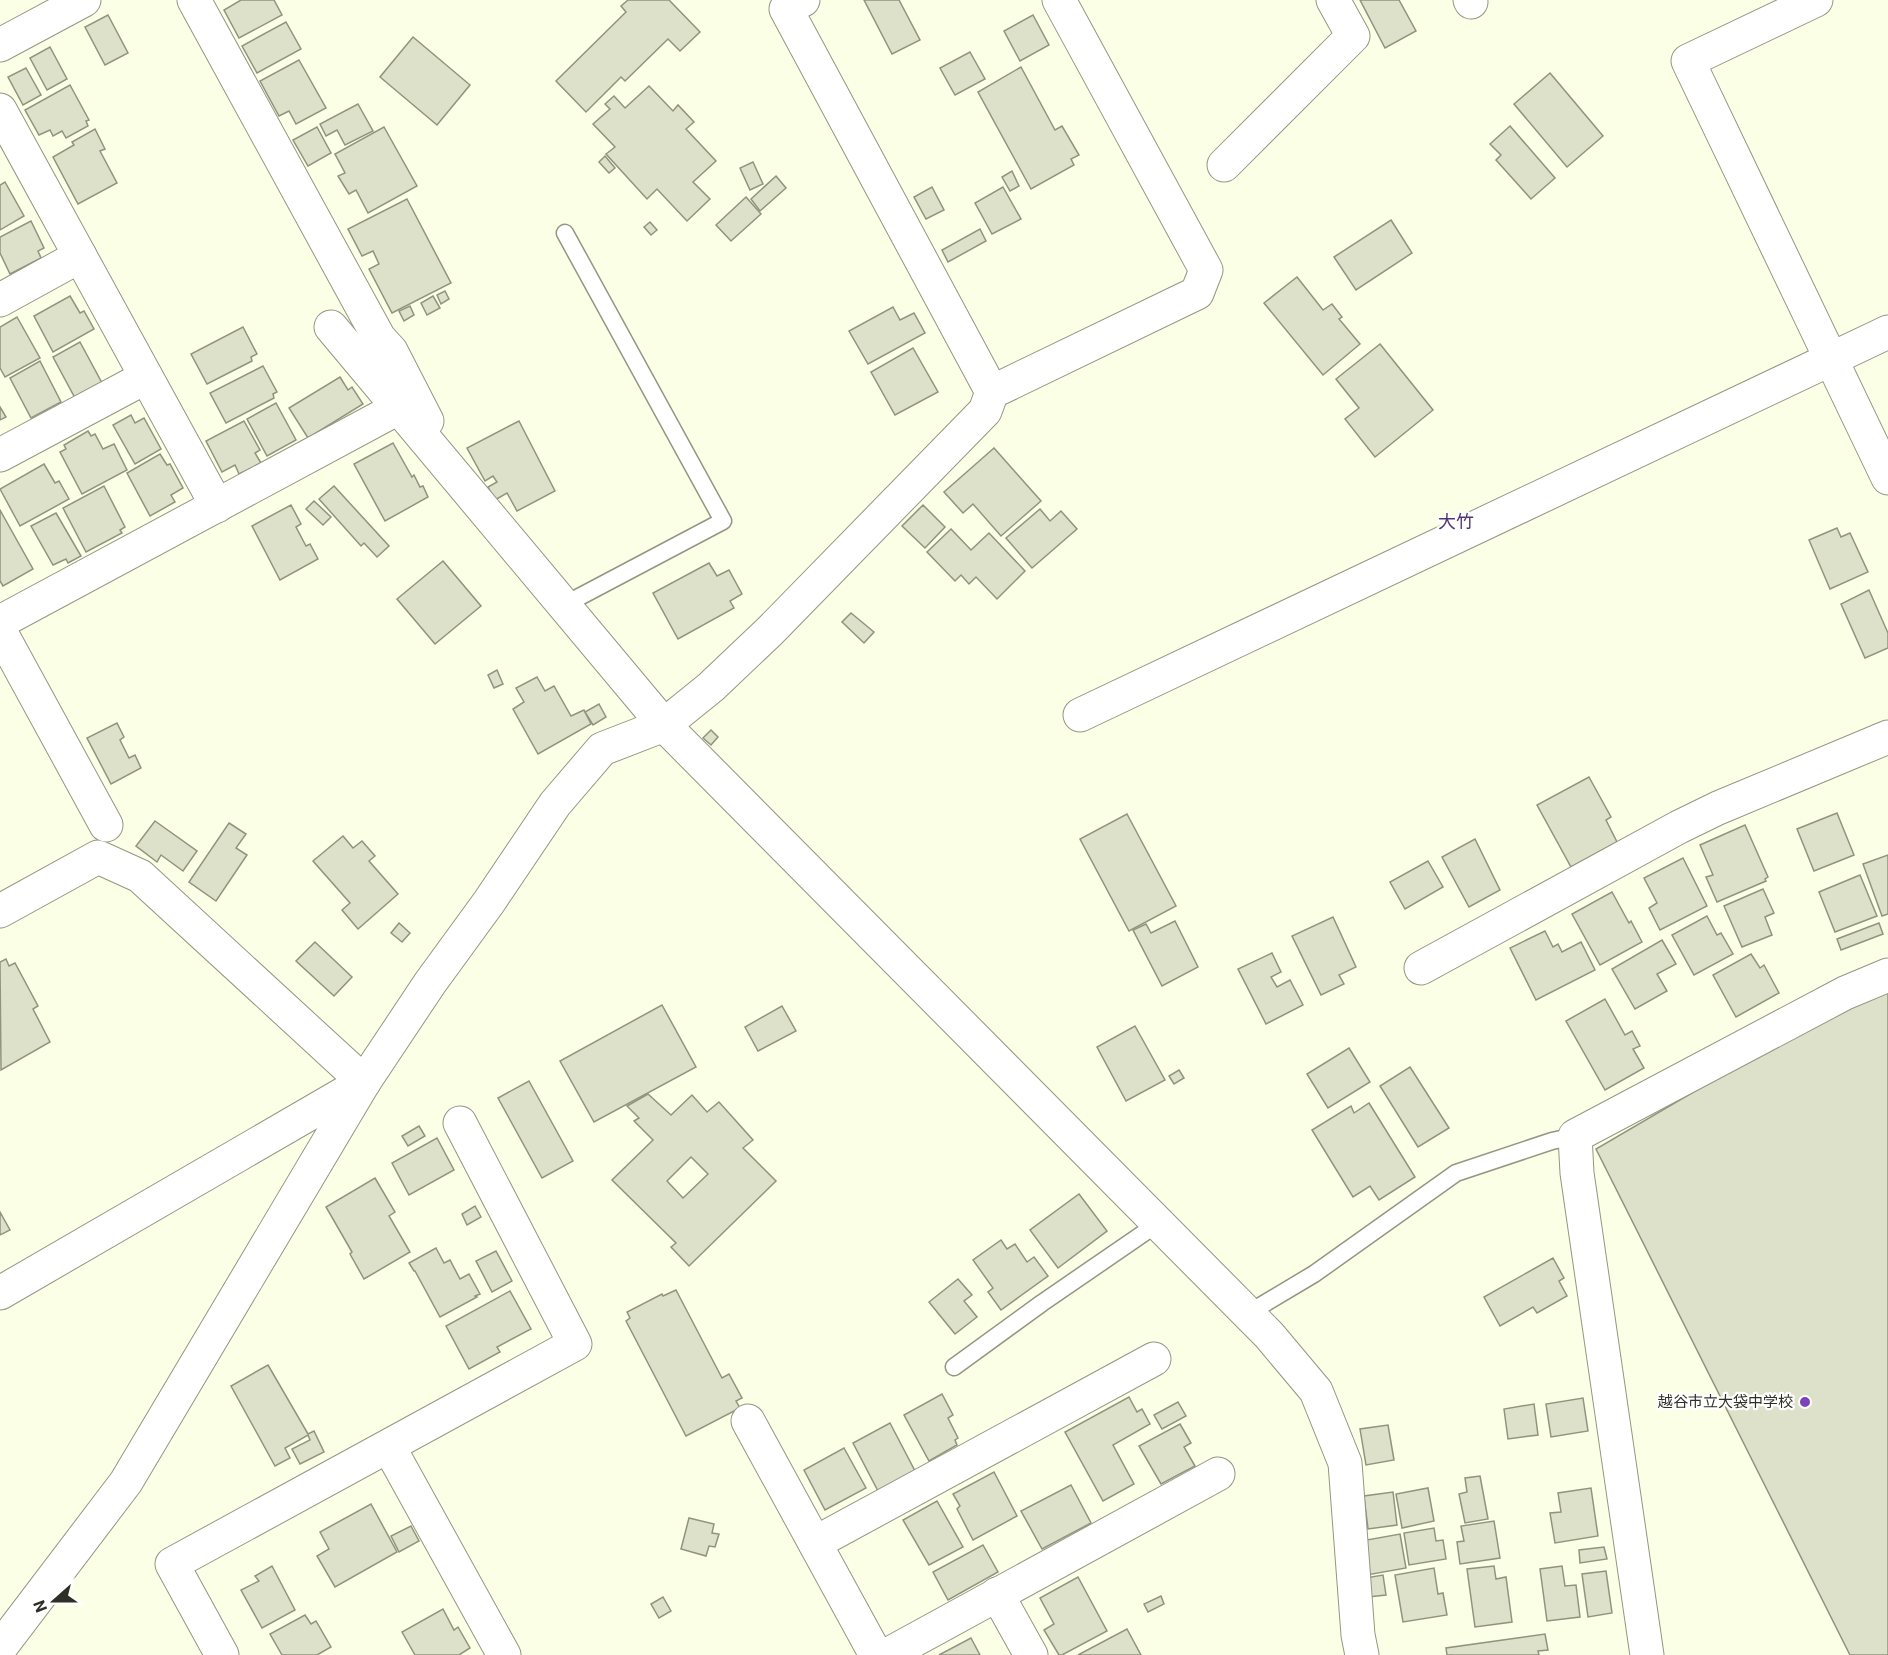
<svg xmlns="http://www.w3.org/2000/svg" width="1888" height="1655" viewBox="0 0 1888 1655" font-family="Roboto,'Noto Sans JP',sans-serif">
<style>
.building{fill:#dde1c9;stroke:#90947e;stroke-width:1.5;fill-rule:evenodd}
.lines{fill:none;stroke-linecap:round;stroke-linejoin:round}
.service-casing{stroke:#939781;stroke-width:19}
.minor-casing{stroke:#939781;stroke-width:35}
.tertiary-casing{stroke:#939781;stroke-width:35}
.service{stroke:#fff;stroke-width:16}
.minor{stroke:#fff;stroke-width:33}
.tertiary{stroke:#fff;stroke-width:33}
.poi-dot{fill:#7c43b9;stroke:#fff;stroke-width:2}
.labels{text-anchor:middle;stroke-width:4.5;stroke-linejoin:round;paint-order:stroke}
.poi-label{font-size:15px;fill:#2e2f26;stroke:#fff;text-anchor:end}
.quarter-label{font-size:18px;fill:#513672;stroke:#fff}
</style>
<rect width="100%" height="100%" fill="#faffe6"/>
<g class="building">
<path d="M241,0H274L282,15L239,38L224,10Z"/>
<path d="M628,0H669L700,32L680,51L668,39L625,81L621,77L586,112L556,81L626,12L621,6Z"/>
<path d="M864,0H899L920,40L892,54Z"/>
<path d="M1360,0H1399L1416,31L1385,48Z"/>
<path d="M108,15L128,53L105,65L85,27Z"/>
<path d="M1033,15L1049,45L1020,61L1004,31Z"/>
<path d="M286,22L301,49L257,73L242,46Z"/>
<path d="M413,37L470,85L437,125L380,77Z"/>
<path d="M50,47L67,79L47,90L30,58Z"/>
<path d="M970,52L985,79L955,95L940,68Z"/>
<path d="M299,60L326,108L296,124L289,111L279,116L260,81Z"/>
<path d="M1021,67L1055,130L1062,126L1079,155L1071,159L1074,165L1031,189L978,92Z"/>
<path d="M26,68L41,95L23,105L8,77Z"/>
<path d="M1550,73L1603,136L1567,167L1514,104Z"/>
<path d="M70,85L89,120L86,121L88,126L66,138L62,131L53,136L50,130L39,135L25,110Z"/>
<path d="M649,86L673,111L678,105L694,122L686,129L716,161L693,182L710,199L687,221L657,189L647,199L606,154L615,147L593,124L610,109L605,104L614,96L625,108Z"/>
<path d="M358,104L373,131L345,145L337,130L326,136L320,124Z"/>
<path d="M1510,126L1555,178L1531,199L1496,160L1501,155L1490,144Z"/>
<path d="M317,127L331,153L308,166L293,140Z"/>
<path d="M384,127L417,186L368,213L356,190L349,194L338,176L345,173L335,154Z"/>
<path d="M95,129L105,149L100,151L117,183L78,204L53,157L74,145L72,142Z"/>
<path d="M605,156L615,168L609,173L599,162Z"/>
<path d="M753,162L763,184L750,190L740,168Z"/>
<path d="M1012,171L1019,186L1010,191L1002,177Z"/>
<path d="M776,176L786,188L760,211L751,199Z"/>
<path d="M5,182L24,216L0,230V185Z"/>
<path d="M932,187L944,210L926,219L914,197Z"/>
<path d="M1003,187L1021,219L992,234L975,203Z"/>
<path d="M746,197L761,214L731,241L716,225Z"/>
<path d="M407,199L451,283L392,313L369,269L379,264L373,251L362,256L348,229Z"/>
<path d="M1391,220L1412,253L1356,290L1334,257Z"/>
<path d="M31,221L44,248L38,251L41,258L10,274L0,253V237Z"/>
<path d="M650,222L657,230L651,235L644,227Z"/>
<path d="M980,229L986,241L948,262L942,250Z"/>
<path d="M1297,277L1323,310L1332,304L1342,317L1339,319L1360,344L1323,375L1264,303Z"/>
<path d="M445,291L449,299L441,304L437,295Z"/>
<path d="M70,296L80,313L84,311L94,329L53,352L34,316Z"/>
<path d="M433,296L440,308L427,315L421,303Z"/>
<path d="M410,306L414,315L404,321L399,311Z"/>
<path d="M893,307L900,320L914,313L925,333L868,364L849,331Z"/>
<path d="M17,317L40,358L5,377L0,368V327Z"/>
<path d="M243,327L257,354L251,357L252,361L207,384L191,354Z"/>
<path d="M80,342L102,383L75,398L53,357Z"/>
<path d="M1380,344L1433,410L1375,457L1345,419L1359,408L1336,379Z"/>
<path d="M913,348L938,392L895,415L871,372Z"/>
<path d="M40,361L61,402L31,418L10,378Z"/>
<path d="M263,366L277,392L273,394L274,398L226,423L210,393Z"/>
<path d="M340,377L348,390L352,387L363,404L308,438L289,408Z"/>
<path d="M276,403L296,440L267,456L247,419Z"/>
<path d="M0,407L6,417L0,420Z"/>
<path d="M131,415L135,423L144,418L161,449L135,464L113,425Z"/>
<path d="M244,421L260,450L255,453L261,463L239,474L235,465L222,472L206,441Z"/>
<path d="M519,421L555,491L517,511L507,493L495,500L488,487L497,482L493,476L485,481L467,448Z"/>
<path d="M88,431L91,436L95,434L103,449L114,444L127,470L82,494L60,452L66,449L64,445Z"/>
<path d="M393,443L412,477L414,475L420,487L423,486L428,497L385,521L354,464Z"/>
<path d="M994,448L1041,501L1001,536L973,504L963,513L944,492Z"/>
<path d="M160,454L167,465L170,464L183,488L171,495L175,502L150,516L127,473Z"/>
<path d="M44,464L55,483L59,481L69,499L20,526L0,489Z"/>
<path d="M104,486L125,527L120,530L122,533L86,552L63,508Z"/>
<path d="M334,486L389,546L377,557L364,543L361,546L319,499Z"/>
<path d="M314,501L331,517L323,525L306,509Z"/>
<path d="M291,505L301,524L296,527L306,546L310,544L318,559L280,580L252,526Z"/>
<path d="M923,505L945,527L925,548L902,526Z"/>
<path d="M1040,509L1050,521L1061,511L1077,529L1032,568L1006,538Z"/>
<path d="M0,510L33,569L3,586L0,581Z"/>
<path d="M56,513L81,556L68,563L66,559L53,565L31,526Z"/>
<path d="M1837,528L1841,537L1850,533L1868,572L1830,589L1809,540Z"/>
<path d="M951,529L971,550L989,533L1025,571L997,599L976,577L969,584L961,575L955,581L927,552Z"/>
<path d="M443,561L481,606L435,644L397,599Z"/>
<path d="M709,563L717,576L729,570L742,594L730,601L734,608L678,639L653,593Z"/>
<path d="M1869,590L1888,633V648L1865,658L1841,604Z"/>
<path d="M851,613L874,632L864,643L842,622Z"/>
<path d="M497,670L503,684L494,688L488,675Z"/>
<path d="M537,677L545,691L554,686L571,716L584,710L591,724L538,754L513,709L524,702L516,688Z"/>
<path d="M599,704L606,717L593,725L585,712Z"/>
<path d="M117,723L124,737L120,740L129,758L135,755L141,768L111,784L87,738Z"/>
<path d="M711,730L718,737L711,745L703,738Z"/>
<path d="M1589,777L1611,817L1606,820L1617,842L1571,867L1537,805Z"/>
<path d="M1837,813L1854,855L1814,871L1797,829Z"/>
<path d="M1127,814L1176,906L1129,931L1080,839Z"/>
<path d="M155,821L197,851L183,871L161,855L157,862L136,846Z"/>
<path d="M229,823L246,834L236,848L247,855L216,901L189,882Z"/>
<path d="M1745,825L1768,877L1765,879L1766,881L1717,902L1706,877L1713,875L1700,845Z"/>
<path d="M343,836L353,848L362,841L375,856L369,861L398,894L358,929L342,910L350,903L313,861Z"/>
<path d="M1475,839L1500,890L1469,907L1442,857Z"/>
<path d="M1888,855V914L1882,916L1863,864Z"/>
<path d="M1683,858L1707,906L1660,930L1649,908L1657,903L1644,878Z"/>
<path d="M1428,861L1443,887L1405,909L1390,882Z"/>
<path d="M1860,875L1877,916L1835,932L1819,892Z"/>
<path d="M1763,889L1774,913L1765,917L1772,935L1742,947L1724,906Z"/>
<path d="M1612,892L1629,923L1631,921L1642,942L1600,965L1572,914Z"/>
<path d="M1707,916L1717,935L1721,933L1733,954L1694,975L1672,935Z"/>
<path d="M1333,917L1356,967L1339,975L1344,984L1321,995L1292,936Z"/>
<path d="M1175,921L1198,967L1162,986L1133,930L1146,924L1151,933Z"/>
<path d="M399,923L410,933L402,942L391,933Z"/>
<path d="M1879,923L1883,934L1841,950L1837,939Z"/>
<path d="M1545,931L1553,947L1558,944L1562,952L1581,942L1595,970L1536,1000L1510,948Z"/>
<path d="M1662,940L1676,964L1657,974L1667,991L1635,1009L1612,969Z"/>
<path d="M315,942L352,977L334,996L296,961Z"/>
<path d="M1272,953L1281,972L1271,977L1277,987L1290,980L1303,1005L1266,1024L1238,969Z"/>
<path d="M1751,954L1760,968L1764,965L1779,993L1736,1017L1713,975Z"/>
<path d="M6,959L9,966L15,963L38,1006L33,1009L50,1042L1,1070L0,962Z"/>
<path d="M1888,986V1655H1850L1596,1149L1844,1004Z"/>
<path d="M1605,999L1625,1035L1632,1031L1640,1046L1633,1049L1644,1068L1605,1090L1566,1021Z"/>
<path d="M662,1005L696,1067L594,1122L560,1061Z"/>
<path d="M782,1006L796,1031L758,1051L745,1027Z"/>
<path d="M1135,1026L1165,1080L1126,1101L1097,1047Z"/>
<path d="M1349,1048L1370,1082L1328,1108L1307,1074Z"/>
<path d="M1410,1067L1449,1128L1418,1147L1380,1086Z"/>
<path d="M1179,1070L1184,1078L1174,1084L1169,1076Z"/>
<path d="M529,1081L573,1161L542,1178L498,1098Z"/>
<path d="M648,1094L671,1115L692,1095L707,1112L719,1102L753,1140L743,1148L776,1181L689,1266L671,1247L676,1243L612,1180L653,1140L634,1121L639,1118L627,1106ZM691,1157L708,1174L683,1198L667,1181Z"/>
<path d="M1369,1103L1415,1177L1379,1200L1370,1186L1353,1197L1312,1130L1351,1106L1354,1113Z"/>
<path d="M419,1126L425,1136L408,1146L402,1136Z"/>
<path d="M437,1138L454,1170L409,1195L392,1163Z"/>
<path d="M375,1178L395,1212L389,1216L410,1252L364,1279L350,1254L352,1252L326,1207Z"/>
<path d="M1079,1194L1107,1231L1058,1268L1030,1230Z"/>
<path d="M475,1206L481,1217L467,1225L462,1214Z"/>
<path d="M0,1212L10,1230L0,1235Z"/>
<path d="M1001,1240L1007,1249L1015,1244L1027,1262L1034,1257L1048,1276L1001,1310L988,1292L993,1288L973,1260Z"/>
<path d="M436,1248L444,1263L450,1260L460,1279L469,1274L480,1294L475,1296L477,1297L440,1317L415,1271H414L409,1263Z"/>
<path d="M496,1251L512,1281L492,1292L476,1261Z"/>
<path d="M1553,1258L1564,1278L1559,1281L1567,1296L1537,1313L1533,1307L1500,1326L1484,1297Z"/>
<path d="M958,1279L972,1295L964,1301L977,1317L955,1334L929,1302Z"/>
<path d="M676,1290L722,1378L729,1374L742,1398L736,1401L740,1408L686,1436L626,1321L630,1318L627,1312L662,1294L663,1296Z"/>
<path d="M510,1291L531,1329L497,1347L500,1352L469,1369L446,1326Z"/>
<path d="M268,1365L308,1434L314,1431L324,1452L300,1464L292,1449L310,1440L308,1435L285,1448L290,1458L275,1466L231,1386Z"/>
<path d="M942,1394L953,1415L948,1418L958,1438L955,1440L957,1445L929,1461L904,1415Z"/>
<path d="M1129,1397L1137,1412L1142,1409L1150,1424L1113,1445L1134,1484L1103,1501L1065,1432Z"/>
<path d="M1583,1398L1588,1431L1551,1437L1546,1404Z"/>
<path d="M1178,1402L1186,1416L1162,1429L1154,1415Z"/>
<path d="M1534,1404L1538,1435L1508,1439L1504,1409Z"/>
<path d="M890,1423L915,1471L878,1491L853,1443Z"/>
<path d="M1180,1424L1191,1443L1184,1447L1195,1466L1161,1484L1139,1446Z"/>
<path d="M1388,1425L1394,1460L1366,1465L1360,1429Z"/>
<path d="M844,1448L866,1488L825,1510L804,1470Z"/>
<path d="M994,1472L1017,1516L973,1540L957,1509L960,1506L953,1494Z"/>
<path d="M1480,1476L1488,1519L1465,1523L1459,1494L1467,1492L1465,1478Z"/>
<path d="M1071,1485L1091,1523L1042,1549L1021,1511Z"/>
<path d="M1428,1488L1434,1521L1402,1528L1396,1494Z"/>
<path d="M1591,1488L1598,1536L1555,1543L1550,1513L1561,1512L1558,1493Z"/>
<path d="M1393,1492L1397,1525L1368,1529L1364,1496Z"/>
<path d="M937,1501L963,1547L929,1565L903,1520Z"/>
<path d="M371,1504L397,1552L335,1587L317,1556L329,1549L320,1532Z"/>
<path d="M689,1518L714,1524L712,1533L719,1534L715,1547L709,1546L706,1556L681,1549Z"/>
<path d="M1494,1521L1500,1558L1460,1564L1457,1542L1464,1541L1461,1526Z"/>
<path d="M411,1526L419,1541L399,1552L391,1536Z"/>
<path d="M1434,1528L1436,1541L1443,1540L1446,1559L1409,1565L1404,1533Z"/>
<path d="M1400,1534L1406,1568L1367,1575L1361,1541Z"/>
<path d="M983,1545L998,1572L948,1600L933,1572Z"/>
<path d="M1604,1547L1607,1559L1580,1563L1579,1550Z"/>
<path d="M272,1566L295,1610L262,1628L241,1590L259,1581L255,1576Z"/>
<path d="M1494,1566L1496,1579L1506,1577L1512,1622L1475,1627L1467,1569Z"/>
<path d="M1562,1566L1565,1586L1576,1585L1580,1617L1547,1621L1540,1569Z"/>
<path d="M1434,1568L1438,1594L1443,1593L1447,1615L1403,1622L1395,1575Z"/>
<path d="M1606,1571L1612,1613L1588,1617L1582,1574Z"/>
<path d="M1383,1575L1386,1595L1368,1597L1365,1578Z"/>
<path d="M1078,1577L1107,1631L1062,1655H1059L1044,1630L1054,1624L1040,1598Z"/>
<path d="M1161,1596L1164,1604L1148,1612L1144,1604Z"/>
<path d="M663,1597L671,1611L659,1618L651,1604Z"/>
<path d="M443,1609L454,1630L458,1627L470,1648L459,1655H415L402,1632Z"/>
<path d="M305,1615L311,1624L316,1621L331,1647L317,1655H282L270,1634Z"/>
<path d="M1127,1629L1141,1655H1078Z"/>
<path d="M1545,1634L1548,1650L1538,1651L1539,1655H1447L1446,1648Z"/>
<path d="M971,1638L980,1655H939Z"/>
</g>
<g class="lines">
<g class="service-casing">
<g id="service">
<path d="M564,605L723,521L565,233"/>
<path d="M1247,1314L1314,1274L1456,1173L1552,1141L1575,1136"/>
<path d="M954,1367L1042,1303L1157,1224"/>
</g>
</g>
<g class="minor-casing">
<g id="minor">
<path d="M194,0L379,338L391,351L427,421"/>
<path d="M803,0L786,9L992,392"/>
<path d="M1470,0L1471,2"/>
<path d="M1816,0L1688,61L1888,478"/>
<path d="M0,45L84,0"/>
<path d="M0,110L217,506"/>
<path d="M1224,165L1353,36L1333,0"/>
<path d="M0,300L80,256"/>
<path d="M331,327L664,725L1269,1335L1316,1391L1345,1463L1358,1635L1362,1655"/>
<path d="M0,455L146,377"/>
<path d="M0,622L398,408"/>
<path d="M0,631L106,825"/>
<path d="M1080,715L1888,332"/>
<path d="M0,911L98,857L140,876L364,1082"/>
<path d="M1421,968L1679,827L1718,808L1888,737"/>
<path d="M748,1421L876,1655"/>
<path d="M389,1447L504,1655"/>
<path d="M815,1543L1154,1359"/>
<path d="M997,1594L1031,1655"/>
<path d="M0,1648L126,1482L364,1082L430,983L489,902L555,804L602,749L664,725L711,687L770,631L985,411L992,392L1197,293L1206,270L1059,0"/>
<path d="M222,1655L172,1564L575,1344L460,1123"/>
<path d="M887,1655L1218,1474"/>
<path d="M1647,1655L1577,1173L1575,1136L1845,993L1888,975"/>
</g>
</g>
<g class="tertiary-casing">
<path id="tertiary" d="M0,1293L364,1082"/>
</g>
<use href="#service" class="service"/>
<use href="#minor" class="minor"/>
<use href="#tertiary" class="tertiary"/>
</g>
<circle class="poi-dot" cx="1805" cy="1402" r="6"/>
<g class="labels">
<g class="poi-label">
<text x="1793" y="1407">越谷市立大袋中学校</text>
</g>
<g class="quarter-label">
<text x="1456" y="528">大竹</text>
</g>
</g>
<g transform="translate(54 1601) rotate(249)" stroke="#ffffff" stroke-width="4.5" paint-order="stroke">
<path d="M0-4.5L10 22L0 15L-10 22Z" fill="#2e2f26"/>
<text y="-9" font-size="16" font-weight="bold" text-anchor="middle" fill="#2e2f26">N</text>
</g>
</svg>
